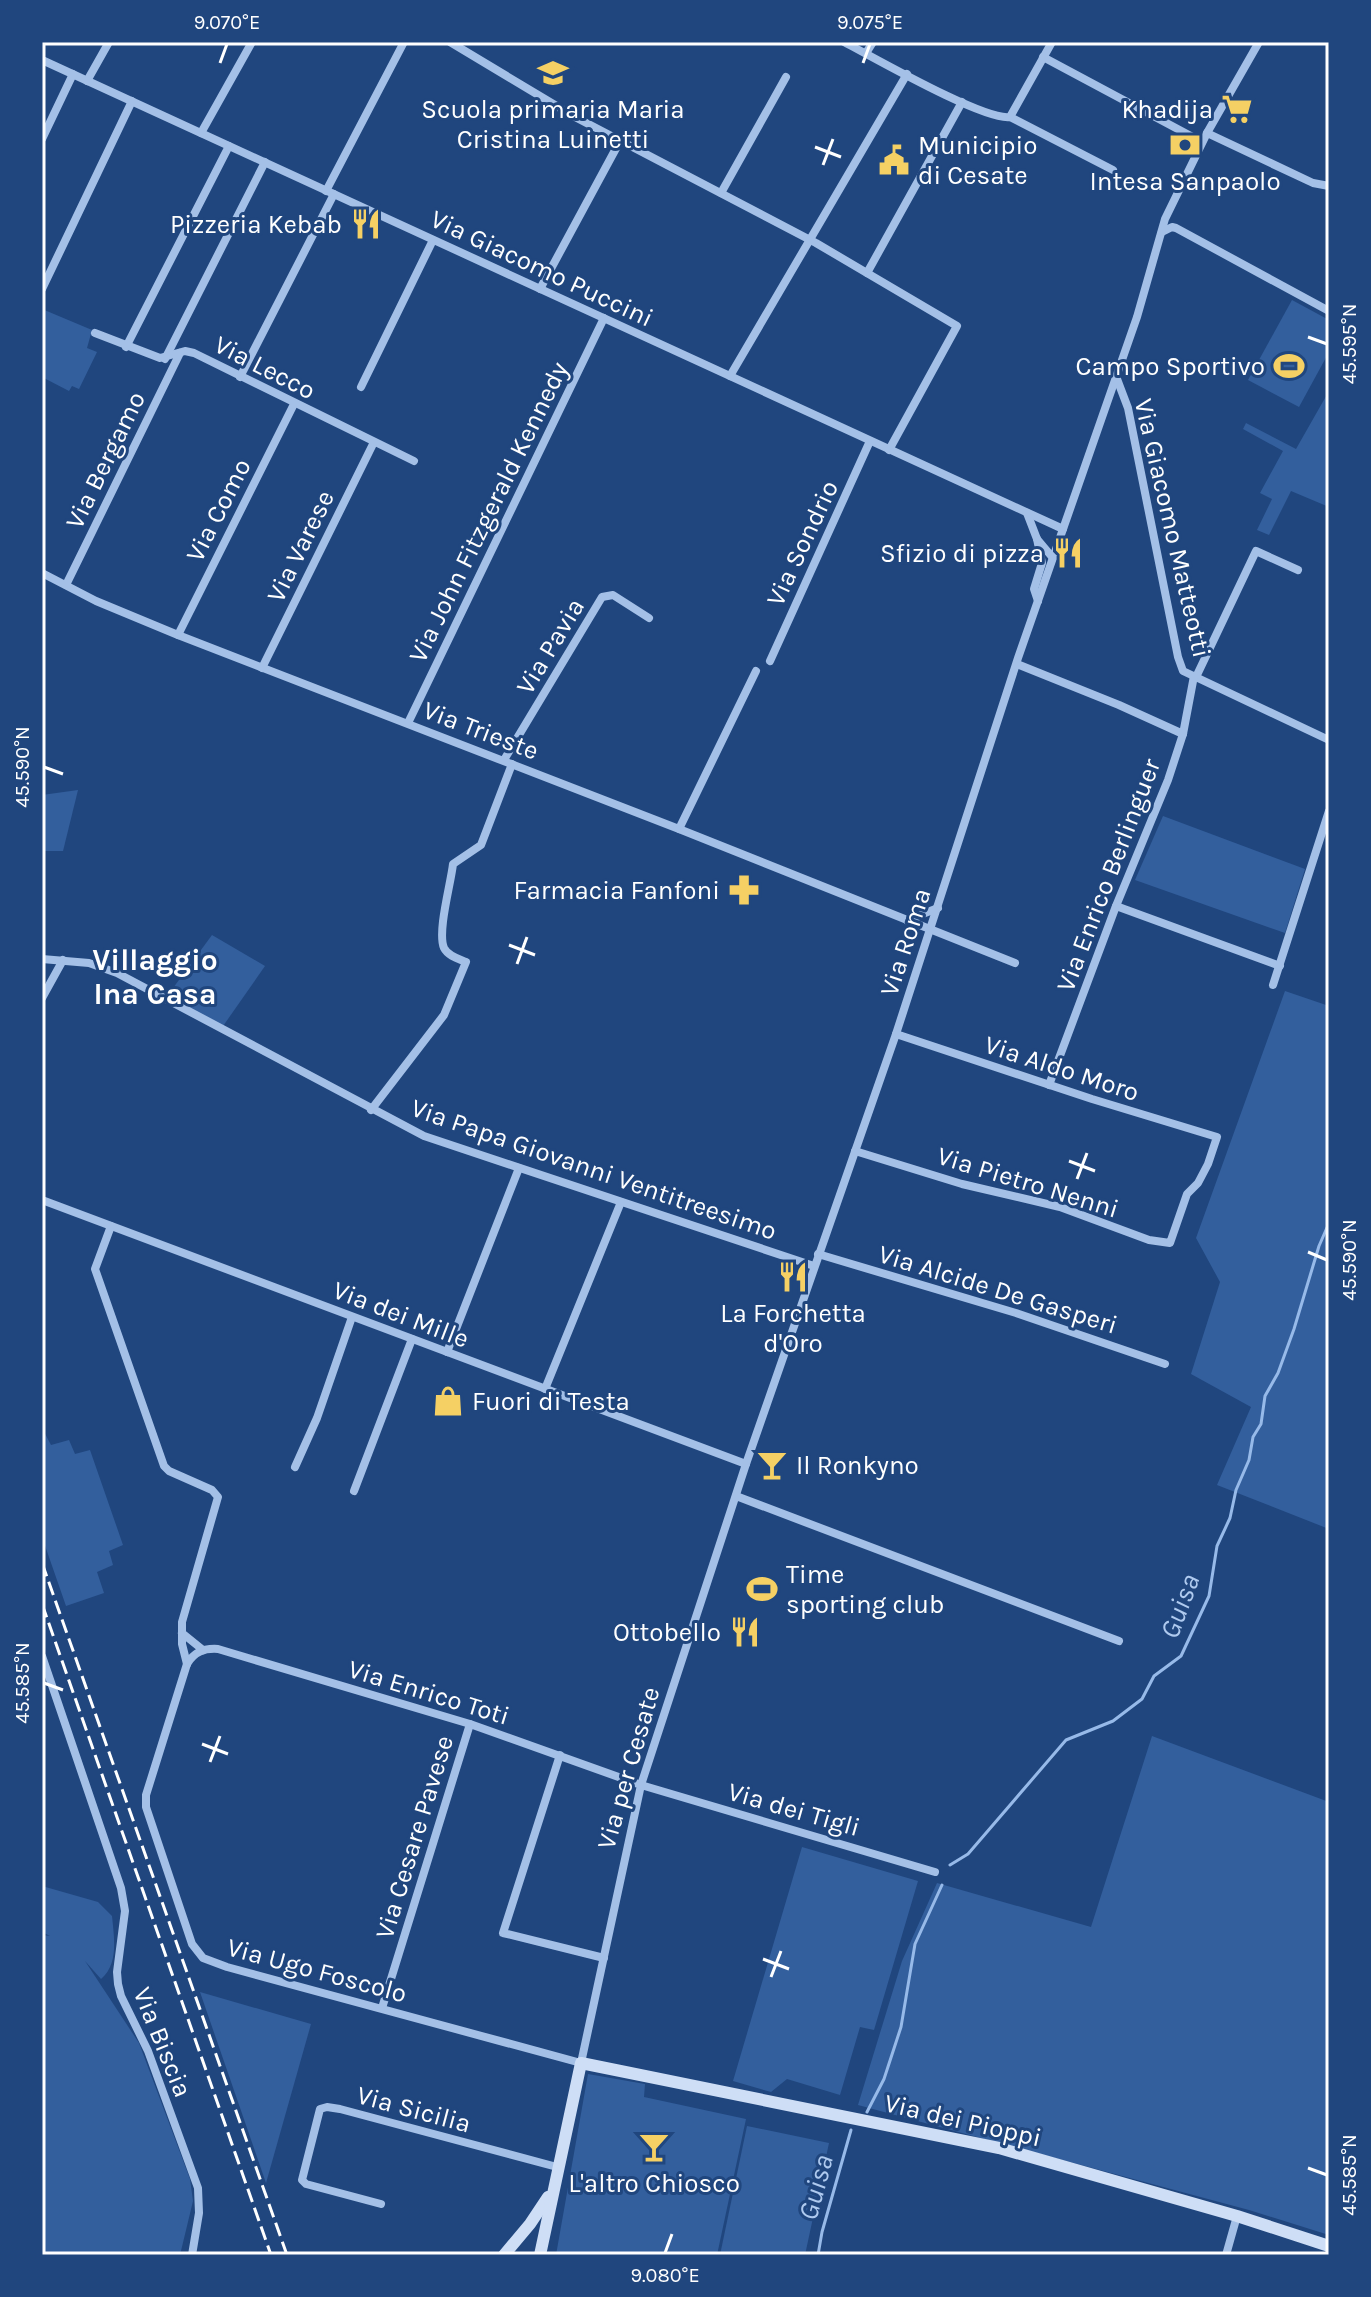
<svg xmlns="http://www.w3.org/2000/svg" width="1371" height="2297" viewBox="0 0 1371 2297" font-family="Karla,sans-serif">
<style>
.green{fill:#335f9d}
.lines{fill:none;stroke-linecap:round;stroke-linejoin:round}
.stream{stroke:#97bae9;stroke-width:3}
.street{stroke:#a4c0e7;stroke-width:8}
.secondary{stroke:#cedef6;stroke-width:12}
.rail{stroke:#fff;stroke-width:3;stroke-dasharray:14 6;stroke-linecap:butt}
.ticks{fill:none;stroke:#fff;stroke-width:3}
.labels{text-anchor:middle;stroke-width:6;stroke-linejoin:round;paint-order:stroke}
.poi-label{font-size:26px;fill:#fff;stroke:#20467e;text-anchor:end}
.street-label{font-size:26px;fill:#fff;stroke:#20467e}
.water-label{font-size:28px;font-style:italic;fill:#afcaef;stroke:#20467e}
.quarter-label{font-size:30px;font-weight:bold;fill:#fff;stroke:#20467e}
.neatline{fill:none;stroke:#fff;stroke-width:3}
.ticks-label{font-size:20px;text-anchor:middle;fill:#fff}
</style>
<rect width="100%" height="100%" fill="#20467e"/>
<g class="green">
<path d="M1292,300L1329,320V352L1299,407L1248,380Z"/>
<path d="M42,309L92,330L87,348L97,352L79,389L72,386L69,391L42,377Z"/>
<path d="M1329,391V507L1291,491L1269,535L1257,530L1272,499L1260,493L1283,451L1243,429L1246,423L1296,449Z"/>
<path d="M78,790L63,851H42V795Z"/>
<path d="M1163,816L1305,869L1285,933L1135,880Z"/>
<path d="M212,935L265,966L221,1029L165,999Z"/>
<path d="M1285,991L1329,1006V1529L1217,1485L1251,1407L1191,1374L1220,1282L1196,1238Z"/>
<path d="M42,1428L51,1445L69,1440L75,1454L90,1450L123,1545L109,1551L113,1565L97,1572L104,1593L66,1606L42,1537Z"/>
<path d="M1152,1736L1329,1802V2235L1249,2210L858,2105L902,1961L937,1883L1091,1927Z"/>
<path d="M802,1847L918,1881L874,2030L860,2027L840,2095L787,2079L771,2092L733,2081Z"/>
<path d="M42,1886L98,1902L112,1916C114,1937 119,1964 101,1979L85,1961L139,2043L190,2179L193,2201L180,2255H42V1935L50,1936L42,1932Z"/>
<path d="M200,1992L311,2024L266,2183Z"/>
<path d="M588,2074L645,2084L644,2097L746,2119L717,2255H556Z"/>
<path d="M747,2126L829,2143L805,2255H720Z"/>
</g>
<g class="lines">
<g class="stream">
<path d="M950,1865L968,1854L1066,1740L1113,1721L1142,1699L1154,1676L1181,1656L1209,1596L1217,1546L1230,1518L1236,1490L1249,1460L1253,1437L1261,1424L1265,1396L1278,1373L1294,1329L1319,1246L1329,1223"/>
<path d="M867,2112L884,2079L901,2027L915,1944L942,1885"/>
<path d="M818,2255L822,2232L851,2130"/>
</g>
<g class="street">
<path d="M450,42L575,117L816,243L957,326L889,450"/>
<path d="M844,42C873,57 984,121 1010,117L1052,42"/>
<path d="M866,53L873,42"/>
<path d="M1043,57L1202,142"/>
<path d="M42,60L1063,529"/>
<path d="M87,81L109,42"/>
<path d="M1010,117L1113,170"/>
<path d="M201,133L252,42"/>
<path d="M1207,133L1313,183L1329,186"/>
<path d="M42,139L73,74"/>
<path d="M326,191L404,42"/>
<path d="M721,193L786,77"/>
<path d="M1162,232L1172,227L1176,228L1329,311"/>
<path d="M867,273L962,102"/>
<path d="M42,289L132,101"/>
<path d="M540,289L620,141"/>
<path d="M95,333L160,358L185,351L194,353L414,461"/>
<path d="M126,347L229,146"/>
<path d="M165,359L265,162"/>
<path d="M730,376L907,74"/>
<path d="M240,377L334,194"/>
<path d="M1117,379L1128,408L1178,657L1183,671L1329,740"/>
<path d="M361,387L433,240"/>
<path d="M1027,513L1037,539L1053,558"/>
<path d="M1037,539L1042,563L1034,589L1038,601"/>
<path d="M42,573L96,601L178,635L679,829L1015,963"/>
<path d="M66,585L180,353"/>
<path d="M178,635L294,404"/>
<path d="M770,661L870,441"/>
<path d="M1017,664L1119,705L1183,734"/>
<path d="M262,668L374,442"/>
<path d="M1197,675L1256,551L1298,570"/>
<path d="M408,723L604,318"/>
<path d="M504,760L602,597L613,595L649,618"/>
<path d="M679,829L756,671"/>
<path d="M1116,906L1280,966"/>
<path d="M907,920L938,908"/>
<path d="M42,959L89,963L117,973L424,1136L814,1266"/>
<path d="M1273,985L1329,811"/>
<path d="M42,998L63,960"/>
<path d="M1049,1085L1116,906L1168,780L1183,734L1194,676"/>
<path d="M371,1110L444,1015L466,962C459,959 448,956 444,948C437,932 451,883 453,864L481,845L512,764"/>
<path d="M855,1151L962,1184L1060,1207L1149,1240L1170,1243L1187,1194L1198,1183L1208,1164L1217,1137L1092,1099L896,1034"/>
<path d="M42,1200L746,1464"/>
<path d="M111,1226L95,1269L164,1466L169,1471L212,1490L218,1497L182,1622V1644L187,1664"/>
<path d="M818,1254L1016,1313L1165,1364"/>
<path d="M447,1352L519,1168"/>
<path d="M545,1389L621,1202"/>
<path d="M295,1467L317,1418L352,1317"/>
<path d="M354,1491L412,1339"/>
<path d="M736,1496L1119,1641"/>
<path d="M182,1633L203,1650"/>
<path d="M42,1656L121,1888L125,1911L117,1972L118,1984L121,1996L148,2051L198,2188L199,2213L192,2255"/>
<path d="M560,1755L503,1933L604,1958"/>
<path d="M935,1872L641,1785L470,1724L218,1649C204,1648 194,1652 187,1664L146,1795V1807L192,1944L203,1958L227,1967L581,2063L641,1785L746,1464L896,1034L1018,658L1137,317L1165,219L1207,133L1259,42"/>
<path d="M382,2008L470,1724"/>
<path d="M381,2204L306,2184L302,2180L320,2109L327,2107L340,2109L557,2167"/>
<path d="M1226,2255L1237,2216"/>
</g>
<g class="secondary">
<path d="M504,2255L530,2224L548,2197"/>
<path d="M540,2255L581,2063L999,2148L1237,2216L1329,2246"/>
</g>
<g class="rail">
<path d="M42,1563L287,2255"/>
<path d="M42,1604L271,2255"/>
</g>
</g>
<path class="ticks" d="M220,63L227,44M863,63L870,44M815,147L841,157M823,165L833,139M1308,337L1327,344M44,767L63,774M509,945L535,955M517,964L527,937M1069,1161L1095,1171M1077,1179L1087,1153M1308,1252L1327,1260M44,1683L63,1690M202,1744L228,1754M210,1762L220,1736M763,1959L789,1969M771,1977L781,1951M1308,2168L1327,2175M665,2253L672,2234"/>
<defs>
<g id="school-bare" transform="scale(2.4)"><path d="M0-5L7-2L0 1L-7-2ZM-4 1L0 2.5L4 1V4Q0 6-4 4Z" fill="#f5d064" stroke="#20467e" stroke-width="2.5" paint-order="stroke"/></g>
<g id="supermarket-bare" transform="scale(2.4)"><path d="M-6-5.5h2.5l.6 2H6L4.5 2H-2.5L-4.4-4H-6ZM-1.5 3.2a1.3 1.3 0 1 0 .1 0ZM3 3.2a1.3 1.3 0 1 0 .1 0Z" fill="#f5d064" stroke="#20467e" stroke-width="2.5" paint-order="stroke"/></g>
<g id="bank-bare" transform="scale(2.4)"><path d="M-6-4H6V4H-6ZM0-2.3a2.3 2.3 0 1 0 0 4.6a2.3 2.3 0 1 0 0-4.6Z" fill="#f5d064" stroke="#20467e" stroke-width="2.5" paint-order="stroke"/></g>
<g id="civic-bare" transform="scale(2.4)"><path d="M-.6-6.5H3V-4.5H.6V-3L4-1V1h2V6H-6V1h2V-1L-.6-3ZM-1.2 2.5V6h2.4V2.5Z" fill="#f5d064" stroke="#20467e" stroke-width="2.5" paint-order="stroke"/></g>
<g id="restaurant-bare" transform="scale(2.4)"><path d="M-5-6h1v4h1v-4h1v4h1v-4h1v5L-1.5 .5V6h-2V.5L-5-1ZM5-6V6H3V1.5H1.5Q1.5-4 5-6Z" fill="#f5d064" stroke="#20467e" stroke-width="2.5" paint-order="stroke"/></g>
<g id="stadium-bare" transform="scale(2.4)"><path d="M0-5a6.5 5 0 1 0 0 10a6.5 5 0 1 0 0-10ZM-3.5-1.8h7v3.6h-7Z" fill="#f5d064" stroke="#20467e" stroke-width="2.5" paint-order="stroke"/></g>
<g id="pharmacy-bare" transform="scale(2.4)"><path d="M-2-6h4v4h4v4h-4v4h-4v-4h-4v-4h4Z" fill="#f5d064" stroke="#20467e" stroke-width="2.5" paint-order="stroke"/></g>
<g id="shop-bare" transform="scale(2.4)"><path d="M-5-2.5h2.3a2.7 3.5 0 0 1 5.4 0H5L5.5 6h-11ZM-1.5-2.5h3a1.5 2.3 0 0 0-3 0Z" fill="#f5d064" stroke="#20467e" stroke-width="2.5" paint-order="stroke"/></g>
<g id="bar-bare" transform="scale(2.4)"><path d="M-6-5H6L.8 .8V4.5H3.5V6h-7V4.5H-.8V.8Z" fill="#f5d064" stroke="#20467e" stroke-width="2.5" paint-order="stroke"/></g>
</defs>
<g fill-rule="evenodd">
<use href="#school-bare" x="553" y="73"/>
<use href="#supermarket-bare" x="1237" y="109"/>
<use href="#bank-bare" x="1185" y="145"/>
<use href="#civic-bare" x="894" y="160"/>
<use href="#restaurant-bare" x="366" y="224"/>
<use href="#stadium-bare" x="1289" y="366"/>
<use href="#restaurant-bare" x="1068" y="553"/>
<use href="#pharmacy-bare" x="744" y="890"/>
<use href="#restaurant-bare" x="793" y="1277"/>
<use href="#shop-bare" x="448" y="1401"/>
<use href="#bar-bare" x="772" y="1465"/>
<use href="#stadium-bare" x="762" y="1589"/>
<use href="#restaurant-bare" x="745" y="1632"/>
<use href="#bar-bare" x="654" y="2147"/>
</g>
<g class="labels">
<g class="poi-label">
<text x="553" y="118" text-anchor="middle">Scuola primaria Maria<tspan x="553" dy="30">Cristina Luinetti</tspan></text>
<text x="1213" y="118">Khadija</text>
<text x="918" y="154" text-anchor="start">Municipio<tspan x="918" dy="30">di Cesate</tspan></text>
<text x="1185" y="190" text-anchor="middle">Intesa Sanpaolo</text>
<text x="342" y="233">Pizzeria Kebab</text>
<text x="1265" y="375">Campo Sportivo</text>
<text x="1044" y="562">Sfizio di pizza</text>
<text x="720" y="899">Farmacia Fanfoni</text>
<text x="793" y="1322" text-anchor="middle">La Forchetta<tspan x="793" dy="30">d'Oro</tspan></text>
<text x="472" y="1410" text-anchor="start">Fuori di Testa</text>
<text x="796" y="1474" text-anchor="start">Il Ronkyno</text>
<text x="786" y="1583" text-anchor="start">Time<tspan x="786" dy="30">sporting club</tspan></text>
<text x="721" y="1641">Ottobello</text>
<text x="654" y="2192" text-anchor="middle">L'altro Chiosco</text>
</g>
<g class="street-label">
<text transform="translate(542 268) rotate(25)" y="9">Via Giacomo Puccini</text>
<text transform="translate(265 367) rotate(27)" y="9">Via Lecco</text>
<text transform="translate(105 460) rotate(-64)" y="9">Via Bergamo</text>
<text transform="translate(218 510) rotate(-63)" y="9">Via Como</text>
<text transform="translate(488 512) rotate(-64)" y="9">Via John Fitzgerald Kennedy</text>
<text transform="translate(1173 528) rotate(77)" y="9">Via Giacomo Matteotti</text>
<text transform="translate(802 543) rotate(-65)" y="9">Via Sondrio</text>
<text transform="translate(300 546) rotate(-64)" y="9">Via Varese</text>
<text transform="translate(550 646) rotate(-59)" y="9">Via Pavia</text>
<text transform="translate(481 730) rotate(21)" y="9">Via Trieste</text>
<text transform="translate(1108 875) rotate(-69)" y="9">Via Enrico Berlinguer</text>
<text transform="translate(905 942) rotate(-72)" y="9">Via Roma</text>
<text transform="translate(1062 1068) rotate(18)" y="9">Via Aldo Moro</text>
<text transform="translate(594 1169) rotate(19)" y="9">Via Papa Giovanni Ventitreesimo</text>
<text transform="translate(1028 1182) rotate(17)" y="9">Via Pietro Nenni</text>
<text transform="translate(998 1289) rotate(17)" y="9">Via Alcide De Gasperi</text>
<text transform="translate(401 1314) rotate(21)" y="9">Via dei Mille</text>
<text transform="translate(429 1692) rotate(17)" y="9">Via Enrico Toti</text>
<text transform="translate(628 1768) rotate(-74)" y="9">Via per Cesate</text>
<text transform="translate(794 1809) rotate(16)" y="9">Via dei Tigli</text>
<text transform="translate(414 1837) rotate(-73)" y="9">Via Cesare Pavese</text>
<text transform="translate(317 1970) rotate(15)" y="9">Via Ugo Foscolo</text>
<text transform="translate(163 2042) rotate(68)" y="9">Via Biscia</text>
<text transform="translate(414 2109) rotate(15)" y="9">Via Sicilia</text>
<text transform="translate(963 2120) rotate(13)" y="9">Via dei Pioppi</text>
</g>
<g class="water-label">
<text transform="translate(1179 1606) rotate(-70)" y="10">Guisa</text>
<text transform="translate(815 2187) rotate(-75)" y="10">Guisa</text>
</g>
<g class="quarter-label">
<text x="155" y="970">Villaggio<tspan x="155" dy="34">Ina Casa</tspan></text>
</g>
</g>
<rect width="1371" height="2297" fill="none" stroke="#20467e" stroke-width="88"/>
<rect x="44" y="44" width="1283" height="2209" class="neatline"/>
<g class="ticks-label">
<text x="227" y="29">9.070°E</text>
<text x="870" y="29">9.075°E</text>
<text transform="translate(1349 344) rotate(-90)" y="7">45.595°N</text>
<text transform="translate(22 767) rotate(-90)" y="7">45.590°N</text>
<text transform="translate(1349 1260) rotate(-90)" y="7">45.590°N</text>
<text transform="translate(22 1683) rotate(-90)" y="7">45.585°N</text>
<text transform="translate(1349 2175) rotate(-90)" y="7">45.585°N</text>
<text x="665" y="2282">9.080°E</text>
</g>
</svg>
